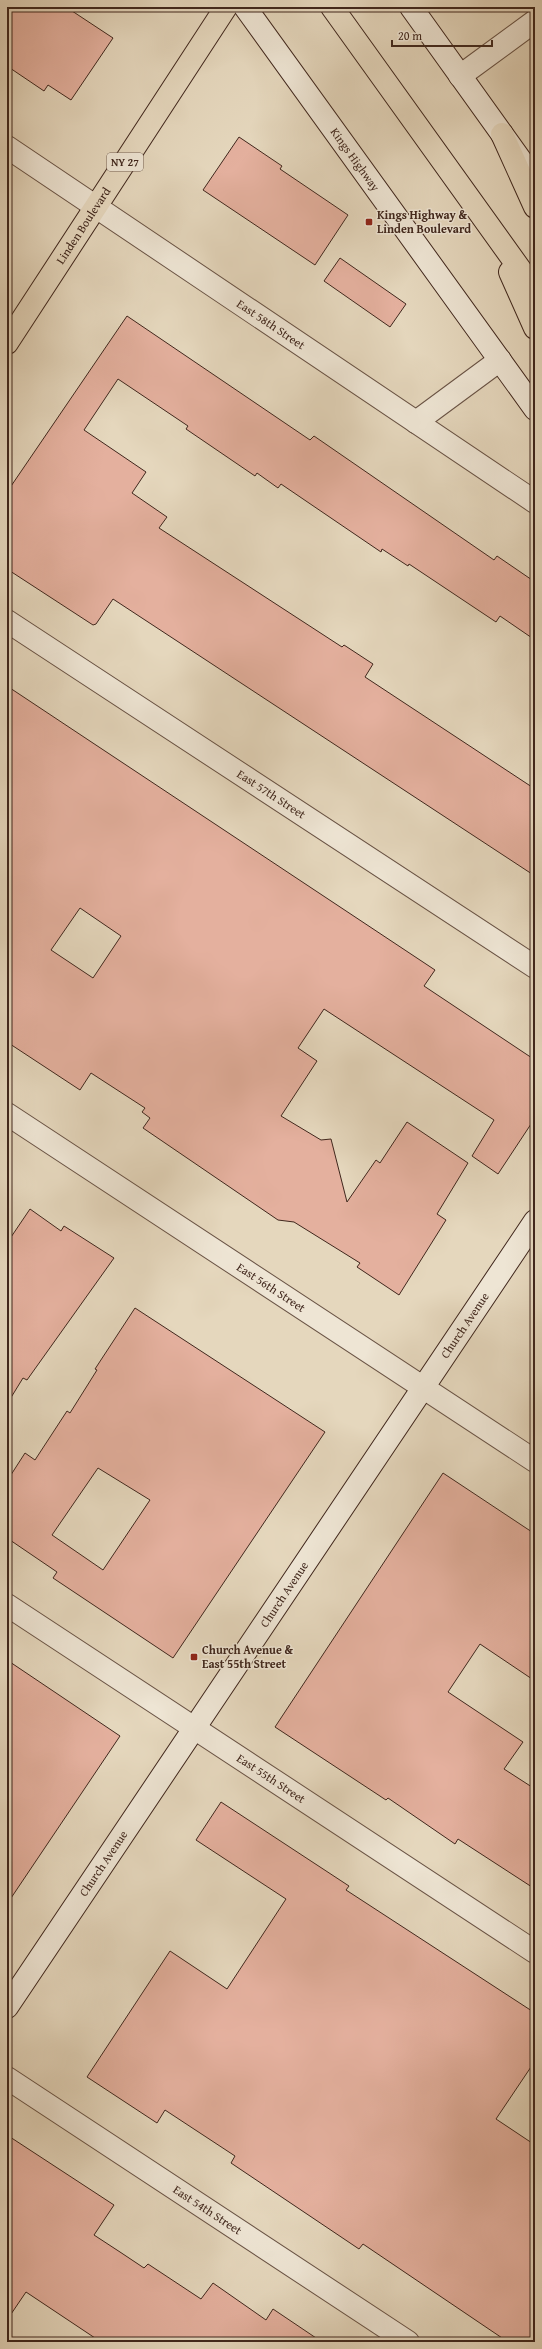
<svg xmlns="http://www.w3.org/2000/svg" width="542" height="2349" viewBox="0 0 542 2349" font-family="'Gentium Book Plus',serif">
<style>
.building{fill:#e4b09e;stroke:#40271d;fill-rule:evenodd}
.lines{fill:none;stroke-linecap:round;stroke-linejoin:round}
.street-casing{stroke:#695345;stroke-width:24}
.secondary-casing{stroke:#40271d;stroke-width:24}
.primary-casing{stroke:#40271d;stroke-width:24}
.highway-casing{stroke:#40271d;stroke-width:24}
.street{stroke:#eee5d4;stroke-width:22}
.secondary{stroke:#eee5d4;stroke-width:22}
.primary{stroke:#e5d7bd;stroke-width:22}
.highway{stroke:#e5d7bd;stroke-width:22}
.poi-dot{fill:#8f2418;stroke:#eee5d4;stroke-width:1.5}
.labels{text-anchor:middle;stroke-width:3;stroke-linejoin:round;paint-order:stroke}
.shield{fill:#eee5d4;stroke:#746054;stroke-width:1}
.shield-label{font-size:11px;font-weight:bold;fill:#40271d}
.street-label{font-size:12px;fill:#40271d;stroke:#eee5d4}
.poi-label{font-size:12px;font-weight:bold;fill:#40271d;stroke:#eee5d4;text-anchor:start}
</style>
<rect width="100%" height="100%" fill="#e5d7bd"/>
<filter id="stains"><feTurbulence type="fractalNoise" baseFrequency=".005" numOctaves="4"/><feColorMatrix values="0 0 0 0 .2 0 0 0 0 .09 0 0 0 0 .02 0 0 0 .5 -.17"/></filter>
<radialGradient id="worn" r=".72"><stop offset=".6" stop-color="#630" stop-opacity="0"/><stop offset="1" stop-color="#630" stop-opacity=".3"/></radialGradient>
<g class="building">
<path d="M7,7H66L113,38L71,100L48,85L44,91L7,66Z"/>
<path d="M239,137L282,166L280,169L348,215L315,265L203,190Z"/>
<path d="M340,258L406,304L390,327L324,281Z"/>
<path d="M127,316L310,440L314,436L494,560L497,556L535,582V640L500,616L496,622L409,564L408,566L382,549L381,552L281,484L278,488L257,473L255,476L186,429L188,426L118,379L84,430L146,472L132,493L167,517L159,528L342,647L344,645L373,664L365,677L535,789V876L113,599L96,624L93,625L7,569V492Z"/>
<path d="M7,686L435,970L424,986L535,1060V1118L498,1174L472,1156L494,1120L324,1009L298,1048L317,1061L281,1116L321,1140L331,1139L347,1202L376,1160L380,1163L407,1122L468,1163L437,1214L446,1220L399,1295L357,1267L360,1263L294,1222L278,1220L143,1128L150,1118L142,1112L145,1108L91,1073L80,1090L7,1042ZM80,908L121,936L93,978L51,950Z"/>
<path d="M30,1209L61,1231L64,1226L114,1258L27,1380L23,1378L7,1404V1243Z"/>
<path d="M135,1308L325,1432L173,1658L53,1578L57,1572L7,1538V1481L25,1453L35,1460L67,1411L70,1413L97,1370L95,1369ZM98,1468L150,1500L103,1570L52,1535Z"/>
<path d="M443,1473L535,1534V1681L480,1644L448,1692L523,1742L504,1769L535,1789V1889L458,1839L455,1844L388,1798L386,1800L275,1727Z"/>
<path d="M7,1660L120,1736L7,1904Z"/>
<path d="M221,1802L349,1886L346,1890L535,2013V2061L496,2119L535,2145V2342H508L363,2244L359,2249L231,2163L235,2156L165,2110L157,2123L87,2077L170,1951L227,1989L286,1899L196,1840Z"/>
<path d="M7,2135L114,2205L94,2235L120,2252L144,2268L148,2264L201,2299L213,2283L266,2320L273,2309L322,2342H101L26,2292L7,2320Z"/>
</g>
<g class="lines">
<g class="street-casing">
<g id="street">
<path d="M460,76L535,21"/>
<path id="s1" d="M7,147L535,502"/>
<path d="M416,422L500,360"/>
<path id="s2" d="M7,621L535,967"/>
<path id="s3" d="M7,1114L535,1461"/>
<path id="s4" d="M7,1605L535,1952"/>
<path id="s5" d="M7,2078L408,2342"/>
</g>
</g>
<g class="secondary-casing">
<g id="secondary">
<path id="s6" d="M245,7L535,409"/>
<path d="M411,7L535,180"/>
<path id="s7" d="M7,2007L535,1221"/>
</g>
</g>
<g class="primary-casing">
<g id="primary">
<path d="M332,7L535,290"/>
<path d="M502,134L535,207"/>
<path d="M510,272L535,328"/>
</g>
</g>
<g class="highway-casing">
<g id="highway">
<path id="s8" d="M7,343L226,7"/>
</g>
</g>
<use href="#street" class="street"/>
<use href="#secondary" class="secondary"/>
<use href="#primary" class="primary"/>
<use href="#highway" class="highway"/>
</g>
<g class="poi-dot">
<rect x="365" y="218" width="8" height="8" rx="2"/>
<rect x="190" y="1653" width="8" height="8" rx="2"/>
</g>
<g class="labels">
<rect class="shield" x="107" y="153" width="36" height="18" rx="3"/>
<g class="shield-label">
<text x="125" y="166">NY 27</text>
</g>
<g class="street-label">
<text dy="4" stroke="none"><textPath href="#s6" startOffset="188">Kings Highway</textPath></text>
<text dy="4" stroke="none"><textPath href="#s8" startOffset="140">Linden Boulevard</textPath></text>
<text dy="4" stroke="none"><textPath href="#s1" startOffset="318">East 58th Street</textPath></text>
<text dy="4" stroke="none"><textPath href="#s2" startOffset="316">East 57th Street</textPath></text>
<text dy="4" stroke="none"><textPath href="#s3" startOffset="316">East 56th Street</textPath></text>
<text dy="4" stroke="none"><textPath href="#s7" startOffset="821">Church Avenue</textPath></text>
<text dy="4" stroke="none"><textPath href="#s7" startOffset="497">Church Avenue</textPath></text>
<text dy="4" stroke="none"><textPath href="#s4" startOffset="316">East 55th Street</textPath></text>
<text dy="4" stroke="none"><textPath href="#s7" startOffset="173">Church Avenue</textPath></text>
<text dy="4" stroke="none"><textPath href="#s5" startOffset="240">East 54th Street</textPath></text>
</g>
<g class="poi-label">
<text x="377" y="219">Kings Highway &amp;<tspan x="377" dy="14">Linden Boulevard</tspan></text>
<text x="202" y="1654">Church Avenue &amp;<tspan x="202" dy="14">East 55th Street</tspan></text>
</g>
</g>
<rect width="542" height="2349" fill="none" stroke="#e5d7bd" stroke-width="24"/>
<rect x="8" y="8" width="526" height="2333" fill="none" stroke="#40271d" stroke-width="2"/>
<rect x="12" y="12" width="518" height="2325" fill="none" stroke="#40271d"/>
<path d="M392 40v6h100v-6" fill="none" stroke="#40271d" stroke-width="2"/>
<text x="398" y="40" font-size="12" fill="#40271d" stroke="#eee5d4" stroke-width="3" paint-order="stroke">20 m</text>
<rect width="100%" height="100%" filter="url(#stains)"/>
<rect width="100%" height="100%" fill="url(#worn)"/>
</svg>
